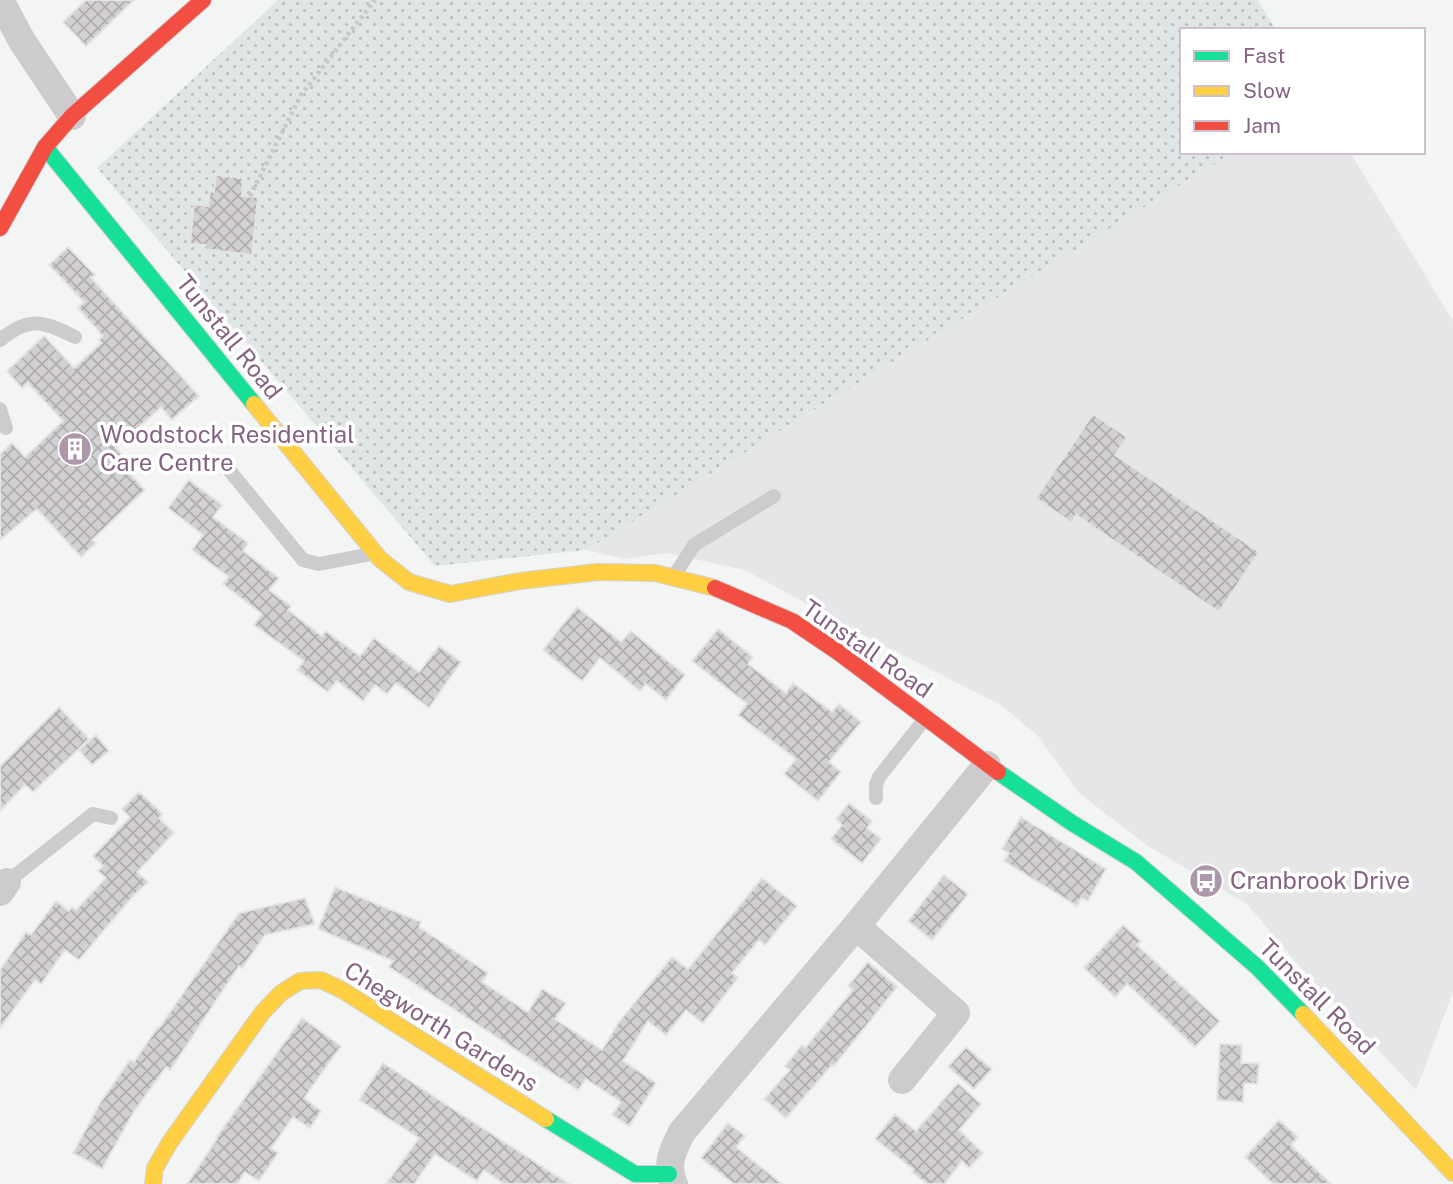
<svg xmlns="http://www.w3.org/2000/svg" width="1453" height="1184" viewBox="0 0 1453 1184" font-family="'Public Sans',sans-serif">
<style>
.built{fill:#e6e5e7}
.park{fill:url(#park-dots)}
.building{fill:url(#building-cross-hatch);stroke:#e3e4e4;stroke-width:2}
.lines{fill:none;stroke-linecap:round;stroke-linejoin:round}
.fast-casing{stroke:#d3d1d3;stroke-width:18}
.slow-casing{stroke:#d3d1d3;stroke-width:18}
.jam-casing{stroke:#d3d1d3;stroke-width:18}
.path{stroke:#c9c8ca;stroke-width:4.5;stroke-dasharray:3.5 3.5;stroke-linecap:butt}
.lane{stroke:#cdcbcd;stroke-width:14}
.street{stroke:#cdcbcd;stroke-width:28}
.fast{stroke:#16e098;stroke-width:16}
.slow{stroke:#ffcf43;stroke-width:16}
.jam{stroke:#f24e42;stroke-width:16}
.labels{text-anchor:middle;stroke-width:7;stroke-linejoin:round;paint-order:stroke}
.street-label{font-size:24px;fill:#856483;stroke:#fff}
.poi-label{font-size:24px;fill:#856483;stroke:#fff;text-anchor:start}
</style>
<defs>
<pattern id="park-dots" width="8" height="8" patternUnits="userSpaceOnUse" patternTransform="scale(1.75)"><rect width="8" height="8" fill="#e0e6e6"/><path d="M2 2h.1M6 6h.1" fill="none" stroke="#bbbec0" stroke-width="1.8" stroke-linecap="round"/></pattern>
<pattern id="building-cross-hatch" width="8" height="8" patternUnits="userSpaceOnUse" patternTransform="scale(1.75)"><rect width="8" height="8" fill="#d2d0d2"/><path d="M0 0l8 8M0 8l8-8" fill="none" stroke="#b0acb0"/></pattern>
</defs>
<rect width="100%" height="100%" fill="#f3f5f4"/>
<path class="built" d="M1234,152H1350L1453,321V992L1416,1090L1294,960L1247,904L1148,846L1079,793L1038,736L1001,705L871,639L745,570L666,553L625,559L586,550Z"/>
<path class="park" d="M278,0H1258L1276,30H1182V152H1234L586,550L435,566L97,168Z"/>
<g class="building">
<path d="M86,0H134L86,46L63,22Z"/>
<path d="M216,175L243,178L242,196L258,197L252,255L204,249L205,245L190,244L194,204L208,206L210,191L214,192Z"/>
<path d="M68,247L95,275L91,278L199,396L172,420L161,407L116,448L123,456L118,461L145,490L92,540L96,543L81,557L37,509L0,540V454L12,443L25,457L63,421L28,383L22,388L7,371L44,336L74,368L101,343L99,340L103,336L78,308L84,302L49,265Z"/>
<path d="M1093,414L1127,437L1115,455L1259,552L1219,612L1076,515L1072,523L1036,498Z"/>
<path d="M189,480L222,505L213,517L248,543L243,551L279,578L269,590L291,606L288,610L322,636L326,631L360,656L374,638L419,672L439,646L461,662L429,708L396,683L387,694L375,685L363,701L337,681L328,692L297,670L304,661L254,625L262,614L223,584L229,577L192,550L203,535L168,508Z"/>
<path d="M577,607L621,642L631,631L685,675L666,700L646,684L640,691L600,658L582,681L543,650Z"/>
<path d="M718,629L753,657L748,664L786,693L793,683L832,712L839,704L861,722L829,762L841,772L818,801L784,774L796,759L738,715L747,704L692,661Z"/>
<path d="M59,707L89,739L33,792L25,785L0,811V766Z"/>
<path d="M96,735L109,751L92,765L79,750Z"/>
<path d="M139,792L163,814L159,818L174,833L137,872L148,882L133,896L79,960L65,950L41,984L35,980L0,1028V970L26,932L31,935L56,901L69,911L72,907L76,910L106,878L98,871L103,866L93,856L130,817L122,809Z"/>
<path d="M849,803L872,821L867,828L881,839L862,863L831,839L842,825L836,819Z"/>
<path d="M1021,817L1106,869L1088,901L1081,898L1077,906L1004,861L1009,853L1002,849Z"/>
<path d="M944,875L968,894L932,940L908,921Z"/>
<path d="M762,878L797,906L765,945L759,940L732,973L738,978L703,1023L686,1010L666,1035L648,1021L623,1061L656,1083L629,1126L612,1115L621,1102L586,1079L578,1090L389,967L393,961L318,929L335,887L421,922L419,927L488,973L482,982L528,1012L542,989L566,1003L555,1019L602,1050L619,1022L672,957L688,969Z"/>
<path d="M305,898L315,924L265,935L242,968L239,966L170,1070L166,1067L133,1113L102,1169L73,1153L100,1103L130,1060L134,1062L158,1027L159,1028L239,913Z"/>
<path d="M1123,925L1141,941L1137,945L1220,1021L1195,1047L1127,984L1115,997L1084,968Z"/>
<path d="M868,962L897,987L834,1066L832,1065L786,1118L764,1099L790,1070L785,1066L802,1045L805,1048L853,990L848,986Z"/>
<path d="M302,1018L341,1046L304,1098L321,1111L310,1128L293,1117L271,1148L278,1153L259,1181L245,1172L237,1184H187L217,1139L216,1138Z"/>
<path d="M1220,1044L1242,1045L1241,1063H1259L1257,1084L1244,1083L1243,1102L1217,1100Z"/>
<path d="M966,1047L992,1069L974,1089L948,1067Z"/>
<path d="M383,1063L436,1098L569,1184H504L484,1170L477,1181L435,1154L414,1184H386L419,1138L359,1100Z"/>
<path d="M958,1083L981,1104L959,1130L983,1153L969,1168L962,1161L944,1184H927L912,1172L914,1170L875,1139L895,1114L916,1131Z"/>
<path d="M1279,1120L1298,1137L1291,1145L1331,1184H1273L1245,1157Z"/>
<path d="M728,1123L745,1136L736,1147L782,1184H734L701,1158Z"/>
</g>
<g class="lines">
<g class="fast-casing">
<g id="fast">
<path d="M45,147L254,404"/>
<path d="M998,772L1072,823L1136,862L1257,967L1303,1014"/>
<path d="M546,1119L635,1174H669"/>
</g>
</g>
<g class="slow-casing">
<g id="slow">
<path d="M254,404L380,559L409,582L450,594L520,581L598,572L655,573L715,588"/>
<path d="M1303,1014L1453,1173"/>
<path d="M153,1184L155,1168L170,1142L262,1013L281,993L300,981L321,980L342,990L546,1119"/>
</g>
</g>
<g class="jam-casing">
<g id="jam">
<path d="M0,228L45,147L72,116L203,0"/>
<path d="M715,588L792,621L838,652L998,772"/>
</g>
</g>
<path class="path" d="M250,196L301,95L375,0"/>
<g class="lane">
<path d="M0,340C29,316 43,321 75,337"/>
<path d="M0,409L6,428"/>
<path d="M225,465L303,560L319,564L371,554"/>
<path d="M676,573L694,545L774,496"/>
<path d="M876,798V785L879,777L924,720"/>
<path d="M7,882L93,814L111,818"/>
</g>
<g class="street">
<path d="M0,0L22,41L72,116"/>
<path d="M0,892L7,882"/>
<path d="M856,926L956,1013L902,1080"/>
<path d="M674,1184C665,1166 673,1149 682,1132L856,926L987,765"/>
</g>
<use href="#fast" class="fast"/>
<use href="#slow" class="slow"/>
<use href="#jam" class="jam"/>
</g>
<defs>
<g id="building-disc" transform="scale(1.75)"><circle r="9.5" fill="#ac97ab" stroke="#fff"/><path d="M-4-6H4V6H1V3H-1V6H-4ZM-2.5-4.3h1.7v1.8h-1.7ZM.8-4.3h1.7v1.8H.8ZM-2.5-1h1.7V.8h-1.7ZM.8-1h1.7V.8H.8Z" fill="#fff"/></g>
<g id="bus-disc" transform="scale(1.75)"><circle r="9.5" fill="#ac97ab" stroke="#fff"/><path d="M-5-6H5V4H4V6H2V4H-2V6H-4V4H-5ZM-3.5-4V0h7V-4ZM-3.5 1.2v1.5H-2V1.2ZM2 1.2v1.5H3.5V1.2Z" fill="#fff"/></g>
</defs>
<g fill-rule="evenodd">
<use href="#building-disc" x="75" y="449"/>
<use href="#bus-disc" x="1206" y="881"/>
</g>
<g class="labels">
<g class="street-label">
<text transform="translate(229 337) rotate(51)" y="8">Tunstall Road</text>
<text transform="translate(867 649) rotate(35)" y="8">Tunstall Road</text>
<text transform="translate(1317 997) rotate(45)" y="8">Tunstall Road</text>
<text transform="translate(441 1027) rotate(32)" y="8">Chegworth Gardens</text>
</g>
<g class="poi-label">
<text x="100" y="443">Woodstock Residential<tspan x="100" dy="28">Care Centre</tspan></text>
<text x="1230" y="889">Cranbrook Drive</text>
</g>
</g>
<rect x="1180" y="28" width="245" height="126" fill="#ffffff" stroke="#cec1cd" stroke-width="2"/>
<rect x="1194" y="51" width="35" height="10" fill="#16e098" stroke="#cec1cd" stroke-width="2"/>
<text x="1243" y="63" font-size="21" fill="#856483">Fast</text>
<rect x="1194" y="86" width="35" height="10" fill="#ffcf43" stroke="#cec1cd" stroke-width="2"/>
<text x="1243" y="98" font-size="21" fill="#856483">Slow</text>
<rect x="1194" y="121" width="35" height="10" fill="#f24e42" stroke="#cec1cd" stroke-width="2"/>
<text x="1243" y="133" font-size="21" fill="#856483">Jam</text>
</svg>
